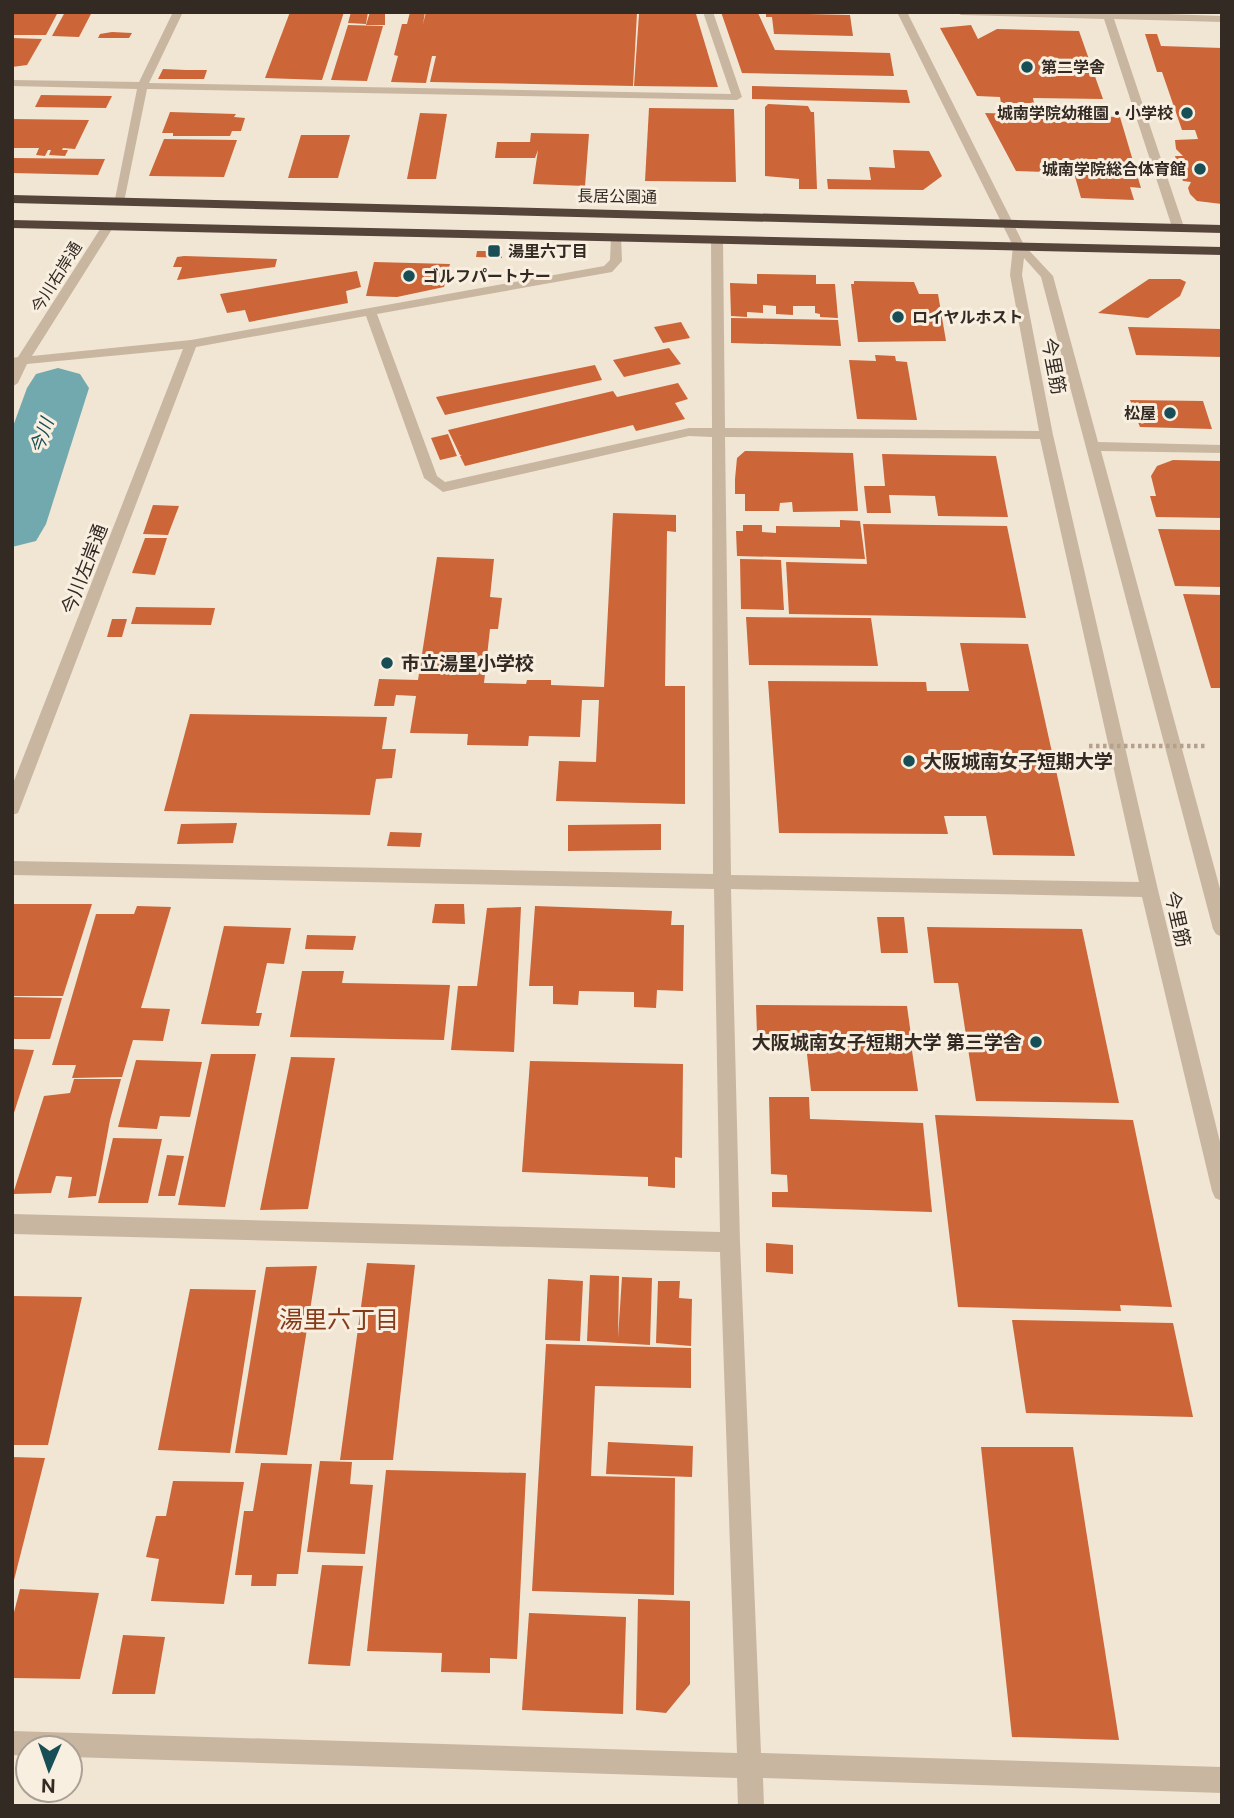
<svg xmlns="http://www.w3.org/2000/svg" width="1234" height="1818" viewBox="0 0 1234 1818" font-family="'Public Sans','Noto Sans JP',sans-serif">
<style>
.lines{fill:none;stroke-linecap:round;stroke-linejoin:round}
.river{fill:#72a9af;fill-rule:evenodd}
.building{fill:#cc6538}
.minor{fill:#c9b6a0;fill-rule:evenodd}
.highway{fill:#54443a;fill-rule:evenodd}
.path-bridge{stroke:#b5a08b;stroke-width:4.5;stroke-dasharray:3.5 3.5;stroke-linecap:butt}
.poi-dot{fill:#184e56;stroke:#f9efe0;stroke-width:2.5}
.labels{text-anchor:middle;stroke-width:6;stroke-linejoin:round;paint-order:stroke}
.far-poi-label{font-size:16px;font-weight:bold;fill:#332a24;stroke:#f9efe0;text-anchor:start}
.far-street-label{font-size:16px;fill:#332a24;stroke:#f9efe0}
.far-water-label{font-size:18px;font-style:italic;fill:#184e56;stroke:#f9efe0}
.street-label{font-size:19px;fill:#332a24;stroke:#f9efe0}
.poi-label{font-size:19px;font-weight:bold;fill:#332a24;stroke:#f9efe0;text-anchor:start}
.near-neighbourhood-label{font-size:24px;fill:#853a1a;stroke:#f9efe0}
</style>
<rect width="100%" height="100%" fill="#f1e6d4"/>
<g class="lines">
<path class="river" d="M58,368L80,374L89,388L46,524L36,541L12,547V429L27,388L36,374Z"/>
</g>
<g class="building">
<path d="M12,12H58L46,35H12Z"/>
<path d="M65,12H92L79,37L52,36Z"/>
<path d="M290,12H344L322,80L265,78Z"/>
<path d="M351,12H368L366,24L348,23Z"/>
<path d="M370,12H385V25H366Z"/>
<path d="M410,12H425L423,24L426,12L637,13L633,86L430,82L436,56H432L426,83L391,82L398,56L394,55L402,24H407Z"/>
<path d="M721,12L758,13L775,50L890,53L894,76L742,73Z"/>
<path d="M766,13L850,15L853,36L774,34L772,17H766Z"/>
<path d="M639,14H696L718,87L634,86Z"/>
<path d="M348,25L383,26L367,81L331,80Z"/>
<path d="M971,25L978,39L997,29L1079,31L1103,99L1033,98L1034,103H1001L1000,97L977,96L940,28Z"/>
<path d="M112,32L132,33L129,38H98L100,34Z"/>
<path d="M1145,34H1157L1161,46L1222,48V204L1197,201L1190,194L1188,188L1191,182L1183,181L1175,156H1183L1176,149L1175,140L1198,139L1195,130H1182L1162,72H1157Z"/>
<path d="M12,38L42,39L27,65L12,67Z"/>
<path d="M163,69L186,70H207L204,79H158Z"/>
<path d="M752,86L907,90L910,103L752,99Z"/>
<path d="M41,95L112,96L106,108L35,107Z"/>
<path d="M768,104L808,106L811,112H814L817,189H799V179L765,176V107Z"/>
<path d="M649,108L734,109L736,182L645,181Z"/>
<path d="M170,112L236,114L234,117L245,118L241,131H232L230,136H173V133H162Z"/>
<path d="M420,113L447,114L436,179H407Z"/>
<path d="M985,113L1120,117L1141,188L1130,187L1134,200L1081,198L1074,173L1016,171Z"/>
<path d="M12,119L89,120L75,149L63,148L62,150H68L65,156L49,155L51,150H48L45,156L36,155L39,148H12Z"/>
<path d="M531,133L589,134L585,186L533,184L538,150L535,158H495L497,142H530Z"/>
<path d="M301,135H350L338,178H288Z"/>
<path d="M164,139L237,140L224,177L149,176Z"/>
<path d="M893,150L929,151L942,176L923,190L828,189L827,179L871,180L869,167L895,168Z"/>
<path d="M12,158L105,159L98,175L12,173Z"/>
<path d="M477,251H502V258L476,257Z"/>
<path d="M184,256L277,259L275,267L177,280L182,267H173L177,257Z"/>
<path d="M374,262L450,264L444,287L397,297L366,296Z"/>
<path d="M357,271L361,287L346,291L348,303L249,322L245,310L227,313L220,294Z"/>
<path d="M757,274L816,275V284H835L838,318L820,317V314L815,313V306H793V315L776,314V306L763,305V313L747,312V317L731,316L730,283L757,284Z"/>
<path d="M1149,279H1180L1186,282L1180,296L1148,318L1098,313Z"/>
<path d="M854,281L914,282L919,294H938L946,341L858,342L851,284H854Z"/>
<path d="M731,318L838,320L841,346L731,343Z"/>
<path d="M681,322L690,338L663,343L654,327Z"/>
<path d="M1128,327L1222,329V357L1136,355Z"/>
<path d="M669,348L681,364L624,377L613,360Z"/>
<path d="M875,355L895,356L896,361L907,362L917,420L857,419L849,360L876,361Z"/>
<path d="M595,365L602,380L445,415L436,397Z"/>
<path d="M678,383L688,399L675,403L685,419L636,431L633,425L465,466L460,456L462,455H460L448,430L613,391L617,397Z"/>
<path d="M1130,400L1203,401L1212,429L1140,427L1137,420L1130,419L1126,405H1132Z"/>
<path d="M448,434L457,456L440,460L431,438Z"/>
<path d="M745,451L853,453L858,511L793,512L792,502L780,503L779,511H745V494H735V479L737,458Z"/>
<path d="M882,454L996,456L1008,517L938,516L935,496L889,495L891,513H867L864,486H885Z"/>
<path d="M1173,460L1222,461V518L1156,517L1150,496H1156L1151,476L1157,466Z"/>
<path d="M153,505L179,506L168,535L143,534Z"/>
<path d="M613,513L676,515V532L667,531L665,686H685V804L556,801L559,761L596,762L599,700H582L580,737L529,736L528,746L467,745L468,734L410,733L416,696L396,695L394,706H374L379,679L418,680L437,557L494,559L490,597L502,598L498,629H490L484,683L526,684L527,680H551V685L604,687Z"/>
<path d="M840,520L860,521L865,559L737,556L736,531H743V525H762V532L776,533V526L840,527Z"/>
<path d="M863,524L1007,526L1026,618L789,614L786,562L867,564Z"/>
<path d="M1158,529L1222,530V587L1175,586Z"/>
<path d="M145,538H167L155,575L132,573Z"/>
<path d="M740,559L781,560L784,610L741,609Z"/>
<path d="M1183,594L1222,595V688H1211Z"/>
<path d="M136,607L215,608L211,625L131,624Z"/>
<path d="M746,617L871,618L878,666L749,665Z"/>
<path d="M112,619H127L122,637H107Z"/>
<path d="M960,643L1028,644L1075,856L993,855L986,816H944L948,834L779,833L768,681L926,682L927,691H969Z"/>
<path d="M190,714L387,717L382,749H396L392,778L376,779L370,815L164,811Z"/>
<path d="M237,823L233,843L177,844L181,824Z"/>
<path d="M661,824V850L568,851V825Z"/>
<path d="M390,832L422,833L420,847L387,846Z"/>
<path d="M12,904H92L63,996H12Z"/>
<path d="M435,904H464L465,924L432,923Z"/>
<path d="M137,906L171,907L141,1008L170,1009L163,1041L133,1040L122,1077L72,1078L76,1065H52L96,914H134Z"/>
<path d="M535,906L672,911L671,925H684L683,991L657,990L656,1008L634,1007V992L579,991L578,1005L553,1004V986H529Z"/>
<path d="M521,907L514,1052L451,1050L458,986H477L487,908Z"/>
<path d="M877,917H904L908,953H881Z"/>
<path d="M224,926L291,928L284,964L267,963L256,1013H262L259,1026L201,1024Z"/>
<path d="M927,927L1082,929L1119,1103L976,1101L958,983H934Z"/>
<path d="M307,935L356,936L353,950L305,949Z"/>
<path d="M302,971H344L342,983L450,985L444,1040L290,1037Z"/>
<path d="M12,997L62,998L50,1039H12Z"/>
<path d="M756,1005L907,1006L911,1035L757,1034Z"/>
<path d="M911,1044L918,1091H811L806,1045Z"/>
<path d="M12,1049L34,1050L13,1116H12Z"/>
<path d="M211,1054H256L225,1207L178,1205Z"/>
<path d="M291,1057L335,1058L308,1209L260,1210Z"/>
<path d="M136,1060L202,1062L190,1117L160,1116L157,1129L118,1127Z"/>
<path d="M530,1061L683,1064L682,1158L675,1157V1188L648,1186V1177L522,1172Z"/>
<path d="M74,1079H121L110,1120L96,1196L68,1198L72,1177L56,1176L51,1193L13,1194L44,1096L70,1093Z"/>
<path d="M769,1097H809L810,1119L923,1123L932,1212L772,1207V1192H788L787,1175L771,1174Z"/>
<path d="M935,1115L1133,1120L1172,1307L1120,1305L1121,1311L958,1307Z"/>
<path d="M113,1138L162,1139L148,1203H98Z"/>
<path d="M167,1155L184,1156L175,1196H158Z"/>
<path d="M766,1243L793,1245V1274L766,1272Z"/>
<path d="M367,1263L415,1265L393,1460H340Z"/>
<path d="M317,1266L287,1455L235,1453L266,1267Z"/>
<path d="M590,1275L619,1276L618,1338L622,1277L652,1278L650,1345L587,1341Z"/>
<path d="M548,1279L583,1281L580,1341L545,1340Z"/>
<path d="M658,1281H680L679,1298L692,1299L691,1346L656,1343Z"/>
<path d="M190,1289L256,1290L230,1453L158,1450Z"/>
<path d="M12,1296L82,1297L48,1445H12Z"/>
<path d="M1012,1320L1173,1323L1193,1417L1026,1413Z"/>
<path d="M546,1344L691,1348V1388L595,1386L591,1476L675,1478L674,1595L532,1591Z"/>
<path d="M608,1442L693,1446L692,1477L606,1474Z"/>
<path d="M981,1447H1073L1119,1740L1012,1737Z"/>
<path d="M12,1457L45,1458L13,1584H12Z"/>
<path d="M320,1461L352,1462L350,1484L373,1485L365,1554L307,1552Z"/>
<path d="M261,1463L312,1464L298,1574H277L276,1586H251L252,1575H235L244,1511H253Z"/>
<path d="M386,1470L526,1473L517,1659L490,1658V1673L441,1672L442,1653L367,1651Z"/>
<path d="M173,1481L244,1482L224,1604L151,1601L159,1559L146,1557L156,1516H166Z"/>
<path d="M322,1565L363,1566L350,1666L308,1664Z"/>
<path d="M20,1589L99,1593L80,1679L12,1678V1620Z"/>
<path d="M638,1599L690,1601V1684L666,1713L636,1710Z"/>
<path d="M529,1613L626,1617L623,1714L522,1710Z"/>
<path d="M123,1635L165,1637L155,1694H112Z"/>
</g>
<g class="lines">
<g class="minor">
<path d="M173,12H183L149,83L731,94L703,12H713L742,97L737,100L147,89L124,202L114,204L137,89L12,86V80L139,82Z"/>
<path d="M897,12H907L1024,245L1053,276L1098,442L1222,445V453L1101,451L1222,896V937L1216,934L1213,929L1041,277L1024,258L1022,275L1053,435L1158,890L1222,1150V1201L1215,1198L1212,1191L1142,897L731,889L740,1242L761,1753L1222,1767V1793L763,1778L764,1806H738L737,1778L70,1757V1748H28V1756L12,1755V1731L737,1753L720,1252L12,1234V1214L720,1232L714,889L12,875V861L713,874L712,437L689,436L443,492L424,478L366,316L196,347L20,808L18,813L12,815V786L183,349L27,364L18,383L12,387V358L18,357L102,226L108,223L114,226L32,356L191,340L604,266L610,260L611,237L621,235L622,261L612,272L377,314L437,476L445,482L689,428H712L711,239L717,236L723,239L725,428L1039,431L1010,275L1013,246ZM725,437L1040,439L1139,882L731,875Z"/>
<path d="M956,12H1112L1222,16V22L1114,19L1184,227L1182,229L1172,227L1104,19L961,15Z"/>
</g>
<g class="highway">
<path d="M12,195L1222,225V233L12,203Z"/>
<path d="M12,220L1222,247V255L12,228Z"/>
</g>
<path class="path-bridge" d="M1089,746H1205"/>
</g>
<g class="poi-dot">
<circle cx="1027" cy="67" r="7"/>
<circle cx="1187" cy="113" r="7"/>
<circle cx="1200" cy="169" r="7"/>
<rect x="487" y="244" width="14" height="14" rx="3.5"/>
<circle cx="409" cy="276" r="7"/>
<circle cx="898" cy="317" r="7"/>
<circle cx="1170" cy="413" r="7"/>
<circle cx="387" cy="663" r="7"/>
<circle cx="909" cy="761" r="7"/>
<circle cx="1036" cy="1042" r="7"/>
</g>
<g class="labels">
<g class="far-poi-label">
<text x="1041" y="73">第二学舎</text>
<text x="1173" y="119" text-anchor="end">城南学院幼稚園・小学校</text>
<text x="1186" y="175" text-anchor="end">城南学院総合体育館</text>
<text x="508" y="257">湯里六丁目</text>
<text x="423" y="282">ゴルフパートナー</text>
<text x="912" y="323">ロイヤルホスト</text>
<text x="1156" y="419" text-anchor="end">松屋</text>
</g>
<g class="far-street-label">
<text transform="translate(617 196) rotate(1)" y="6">長居公園通</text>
<text transform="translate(56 277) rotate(-58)" y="6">今川右岸通</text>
</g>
<g class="far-water-label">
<text transform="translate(42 436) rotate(-71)" y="6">今川</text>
</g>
<g class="street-label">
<text transform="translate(1054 366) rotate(79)" y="7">今里筋</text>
<text transform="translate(84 569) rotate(-69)" y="7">今川左岸通</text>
<text transform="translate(1178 919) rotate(77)" y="7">今里筋</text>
</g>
<g class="poi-label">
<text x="401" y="670">市立湯里小学校</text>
<text x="923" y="768">大阪城南女子短期大学</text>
<text x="1022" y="1049" text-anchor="end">大阪城南女子短期大学 第三学舎</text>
</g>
<g class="near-neighbourhood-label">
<text x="339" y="1328">湯里六丁目</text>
</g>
</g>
<rect width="1234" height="1818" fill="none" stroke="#332a24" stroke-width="28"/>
<g transform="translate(49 1769) rotate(182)"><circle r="33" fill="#f9efe0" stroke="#aaa095" stroke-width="2"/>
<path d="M0-5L12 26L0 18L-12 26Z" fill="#184e56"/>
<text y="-10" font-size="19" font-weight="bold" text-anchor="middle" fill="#332a24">N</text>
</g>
</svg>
